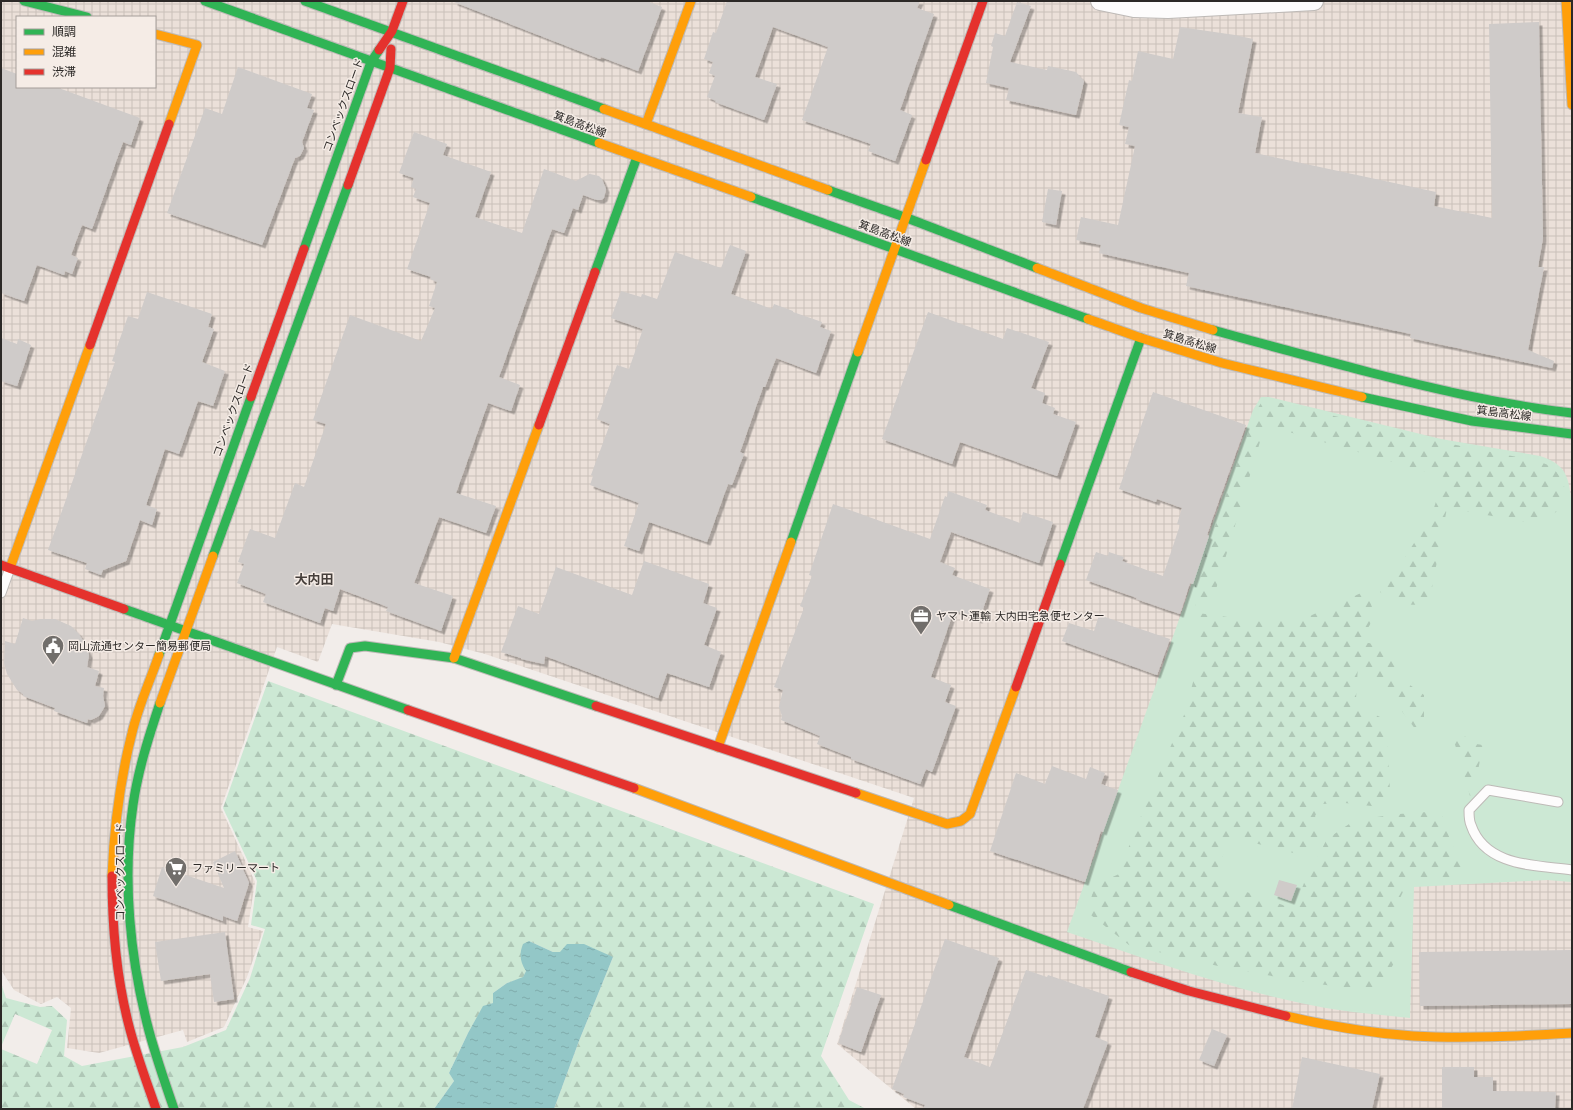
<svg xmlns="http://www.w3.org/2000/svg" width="1573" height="1110" viewBox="0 0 1573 1110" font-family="'Work Sans','Noto Sans JP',sans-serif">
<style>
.industrial{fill:url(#industrial-grid);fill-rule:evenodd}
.green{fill:#cce8d4}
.forest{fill:url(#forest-firs)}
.water{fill:url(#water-ripples)}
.building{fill:#cfcbc9;filter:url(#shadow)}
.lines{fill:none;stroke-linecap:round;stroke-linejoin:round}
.lane-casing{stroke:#bebab7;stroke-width:11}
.street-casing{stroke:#bebab7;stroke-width:20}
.fast-casing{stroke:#bebab7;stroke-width:11}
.slow-casing{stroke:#bebab7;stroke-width:11}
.jam-casing{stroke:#bebab7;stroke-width:11}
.lane{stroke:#fdfcfc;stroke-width:9}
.street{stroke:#fdfcfc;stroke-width:18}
.fast{stroke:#30b455;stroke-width:9}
.slow{stroke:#ff9f0a;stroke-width:9}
.jam{stroke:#e5322d;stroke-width:9}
.labels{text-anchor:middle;stroke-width:3;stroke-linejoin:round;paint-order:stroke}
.street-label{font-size:11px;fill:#2c2927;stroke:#f5ece6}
.poi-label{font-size:11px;fill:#2c2927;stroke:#f5ece6;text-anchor:start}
.quarter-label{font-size:13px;font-weight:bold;fill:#463f3b;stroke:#f5ece6}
</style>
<defs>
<pattern id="industrial-grid" width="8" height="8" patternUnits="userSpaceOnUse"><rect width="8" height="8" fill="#ebe0d9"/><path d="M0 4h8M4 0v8" fill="none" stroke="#cac0ba"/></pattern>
<pattern id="forest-firs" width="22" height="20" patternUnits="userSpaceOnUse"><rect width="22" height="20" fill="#cce8d4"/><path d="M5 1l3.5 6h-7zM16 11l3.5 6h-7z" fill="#afc7b6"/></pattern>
<pattern id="water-ripples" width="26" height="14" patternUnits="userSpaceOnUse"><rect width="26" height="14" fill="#93c7c7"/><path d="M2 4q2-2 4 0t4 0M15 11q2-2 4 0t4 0" fill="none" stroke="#7fabab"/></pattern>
<filter id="shadow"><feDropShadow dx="3.5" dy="3.5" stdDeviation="0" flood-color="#0004"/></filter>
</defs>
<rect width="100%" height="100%" fill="#f2edea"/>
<path class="industrial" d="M1,1H1572V1109H916L837,1044L914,798L485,654L439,642L332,624L318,662L277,647L221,808L255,882L248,927L263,931L247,977L224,1027L187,1042L183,1030L99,1053L67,1048L71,1008L57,997L41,1004L14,990L1,970ZM17,17H155V87H17Z"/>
<path class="green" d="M1261,397H1269L1441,439L1540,456C1569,465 1569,480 1572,508V882L1547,880L1414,887L1410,1018C1372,1014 1334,1011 1296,1002C1218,985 1143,958 1067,932L1158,679L1253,410Z"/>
<g class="forest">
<path d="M1269,400L1441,442L1538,461L1553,467L1560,477L1566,491L1559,510L1538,524L1447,508L1431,593L1426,603C1407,608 1395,602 1380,592L1383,578L1403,560L1431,517L1444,477L1265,425L1211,606L1205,609L1195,605V583L1256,411L1261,403Z"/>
<path d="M1361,593L1367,594C1371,601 1375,613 1371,622C1368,631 1362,630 1362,642L1375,644L1395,653V682L1410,685L1424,695V724L1419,734L1371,670L1358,665L1356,699L1360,707L1386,720L1390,791L1388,801L1380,807L1345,803L1322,804L1315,816L1319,825L1318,839L1297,854L1272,847L1230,838L1213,880L1294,909L1304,883L1327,839L1355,820L1399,814L1441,811L1451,843L1463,862L1462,879L1410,877L1393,913L1400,953L1377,992L1304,982L1218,966L1129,945L1087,912L1095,885L1119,874L1133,835L1184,715L1198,664V613L1264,622L1312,615Z"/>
<path d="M268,681L874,904L821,1056L849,1100L866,1109H554L579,1041L613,957L553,952L529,941L526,971L523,978L507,983L493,993V1003L483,1007L468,1033L449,1073L454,1081L434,1109H1V1049L37,1064L52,1030L15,1014L1,1047V983L6,998L40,1007L52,1006L67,1020L64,1056L82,1066L183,1047L226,1030L250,978L265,929L251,925L257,881L223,808Z"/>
<path d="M1457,731L1476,744L1483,745L1474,791L1470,796L1454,741Z"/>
</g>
<path class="water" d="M529,941L553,952H560L567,944H584L613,957L579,1041L554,1109H434L454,1081L449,1073L468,1033L483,1006L493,1003V993L507,983L523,977L526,971C520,962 519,954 523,944Z"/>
<g class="building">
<path d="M454,1H647L662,7L638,71L601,57L600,59L454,2Z"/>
<path d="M727,1H920L917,8L934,14L900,110L912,115L895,161L868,151L871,144L802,120L828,47L773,27L755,77L777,84L764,120L715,102L716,101L707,97L715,76L709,73L713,62L704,59L713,32L716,33Z"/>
<path d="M1017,2L1031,6L1010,62L1047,70L1048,66L1076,72L1084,81L1076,115L1006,100L1009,88L986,83L993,47L991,46L995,33L1005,36Z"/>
<path d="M1539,22L1543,238L1538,267H1544L1528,350L1554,361L1552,368L1410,338L1411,334L1186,286L1189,273L1099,253L1101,245L1076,240L1081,217L1118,225L1135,146L1125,144L1129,127L1119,125L1129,80L1132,81L1138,51L1173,59L1180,27L1235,35L1253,39L1238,113L1262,117L1255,153L1436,192L1434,206L1492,218L1489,24Z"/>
<path d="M238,67L312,94L307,108L314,110L302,142L304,148L300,156L295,158L262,245L167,213L205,108L222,114Z"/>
<path d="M1,68L17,74V87H56L140,118L131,145L123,142L92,229L82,225L71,255L78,258L72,274L65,271L64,275L37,265L24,301L1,293Z"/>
<path d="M414,132L447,144L443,155L491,172L475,217L522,233L544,169L576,181L591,173L590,174L599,176L602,179L606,189L604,198L601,200H597L583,195L578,210L573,208L564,233L552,229L499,377L520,385L511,411L488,403L456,493L496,506L486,533L439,517L414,583L453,596L441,631L386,611L388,607L340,589L333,611L325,608L320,623L263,602L266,594L237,583L244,564L238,562L250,529L275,538L295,483L304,487L326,424L313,420L350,315L421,341L435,308L429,306L437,282L430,279L431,277L407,269L430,203L413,197L416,189L411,187L414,178L399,173Z"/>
<path d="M1048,189L1062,191L1056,225L1042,222Z"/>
<path d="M730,245L746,251L731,294L772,309L774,304L793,311V312L822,322L820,327L831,331L816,373L776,358L765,387H763L740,452L744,454L732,485L728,484L707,542L649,522L639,551L624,546L639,503L590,485L593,476L591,475L610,424L597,419L617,365L629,369L643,329L611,318L621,291L641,297L642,294L657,299L675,252L721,268Z"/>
<path d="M147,292L212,314L208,327L214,329L202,362L225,371L213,406L198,401L179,454L165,449L146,505L157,509L152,525L140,520L126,561L103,570L101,575L85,569L87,563L48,550L115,362L112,361L128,316L138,319Z"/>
<path d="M928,312L1003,339L1007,328L1049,342L1031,388L1045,393L1042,403L1055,408L1053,414L1076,422L1057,476L960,442L952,464L882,439Z"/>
<path d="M1,338L17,344L18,339L31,345L17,386L1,381Z"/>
<path d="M1153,392L1246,425L1212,520L1207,535L1209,536L1193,584L1190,583L1180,614L1136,599L1137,598L1086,580L1096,552L1108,556L1109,552L1124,557L1122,561L1163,576L1180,525L1177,524L1182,508L1157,499L1156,502L1119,489Z"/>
<path d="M948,491L987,505L985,510L1020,523L1023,512L1053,522L1039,563L951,532L940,562L955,568L952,575L990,589L979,620L954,610L931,677L951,685L945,702L956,706L932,772L926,769L920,784L851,759V757L817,744L820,736L781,720L782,716L779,707L783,690L774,687L804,608L800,606L812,576L809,575L833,504L930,539L945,496L947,497Z"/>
<path d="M644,561L709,584L703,603L717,608L704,645L721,652L709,687L667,673L658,698L545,656L544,664L521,659V658L501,652L518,606L539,614L556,567L632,595Z"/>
<path d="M1099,615L1170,639L1157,675L1062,641L1069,623L1094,631Z"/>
<path d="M23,618L32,621L41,619H55L71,626L79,634L85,644L89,655L87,667L99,671L95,686L104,688L103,696L105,706L99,716L91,720L88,719L87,723L54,711L55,708L23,696V694L17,690L7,674L4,663L5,641L15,644Z"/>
<path d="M1052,766L1086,779L1090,767L1105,773L1101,784L1118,790L1103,832L1101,831L1085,882L990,851L1016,773L1045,784Z"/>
<path d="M235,851L249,883L237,921L223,916V921L153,896L162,867L224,888L213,862Z"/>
<path d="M1279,880L1297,885L1291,901L1274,895Z"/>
<path d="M225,932L234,999L214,1002L210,974L161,981L155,942Z"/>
<path d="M945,939L999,958L964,1057L990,1067L1026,970L1047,977L1048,975L1109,996L1095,1037L1108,1042L1083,1109H923L925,1105L903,1097L904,1094L892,1089Z"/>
<path d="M1572,950V1004L1420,1006L1419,952Z"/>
<path d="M857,987L881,995L861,1052L838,1043Z"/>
<path d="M1212,1029L1227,1035L1214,1066L1199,1060Z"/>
<path d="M1302,1057L1380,1074L1372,1109H1292Z"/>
<path d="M1442,1067H1474V1077H1493V1091L1556,1092L1555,1109H1442Z"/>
</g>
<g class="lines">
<g class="lane-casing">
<g id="lane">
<path d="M1,593L10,568"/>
<path d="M1558,802L1488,790L1469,810C1469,815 1469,821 1471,825C1485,867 1536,865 1572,870"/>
</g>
</g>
<g class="street-casing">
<path id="street" d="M1100,1L1134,8L1168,9L1314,1"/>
</g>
<g class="fast-casing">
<g id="fast">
<path d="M24,1L87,17"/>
<path d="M205,1L599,143"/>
<path d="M305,1L604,109"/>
<path d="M828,190L907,218L1037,268"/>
<path d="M751,197L1088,319"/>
<path d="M304,249L371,62L379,50"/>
<path d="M595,272L637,157"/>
<path d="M1213,330C1266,345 1319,359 1372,373C1439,390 1503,405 1572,413"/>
<path d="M1362,397L1472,421L1572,434"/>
<path d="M791,542L858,352"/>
<path d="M213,556L348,185"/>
<path d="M1060,564L1141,338"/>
<path d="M124,609L408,710"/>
<path d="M159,655L251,397"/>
<path d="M336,685L350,648L365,646L454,658L596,706"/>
<path d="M160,703C149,736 138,770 133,805C122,879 130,959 149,1031C156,1057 165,1083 174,1109"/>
<path d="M949,905L1131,972"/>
</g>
</g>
<g class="slow-casing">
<g id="slow">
<path d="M1566,1L1572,105"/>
<path d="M155,34L197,45L169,124"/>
<path d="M604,109L828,190"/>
<path d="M646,124L691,1"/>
<path d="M599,143L751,197"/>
<path d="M1037,268L1141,308L1213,330"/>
<path d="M1088,319L1141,338L1222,363L1362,397"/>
<path d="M858,352L926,160"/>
<path d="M10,568L90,345"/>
<path d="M454,658L539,425"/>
<path d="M160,703L213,556"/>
<path d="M718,747L791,542"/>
<path d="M634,788L949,905"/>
<path d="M856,793L947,824L961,821L970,814L1016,687"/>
<path d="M112,876C114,828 120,780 132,733C138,707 150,681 159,655"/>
<path d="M1286,1016C1328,1026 1370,1033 1413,1036C1466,1039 1519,1036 1572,1033"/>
</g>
</g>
<g class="jam-casing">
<g id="jam">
<path d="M379,50L392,31L403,1"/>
<path d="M926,160L983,1"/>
<path d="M348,185L390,68L391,49"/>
<path d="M90,345L169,124"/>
<path d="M251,397L304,249"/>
<path d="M539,425L595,272"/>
<path d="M1,565L124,609"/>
<path d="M1016,687L1060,564"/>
<path d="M596,706L856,793"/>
<path d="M408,710L634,788"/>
<path d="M112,876C112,926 116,974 128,1022C135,1051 146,1080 156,1109"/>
<path d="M1131,972L1189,991L1286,1016"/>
</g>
</g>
<use href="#lane" class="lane"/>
<use href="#street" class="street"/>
<use href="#fast" class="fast"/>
<use href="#slow" class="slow"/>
<use href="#jam" class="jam"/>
</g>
<defs>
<g id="office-pin" transform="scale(1.15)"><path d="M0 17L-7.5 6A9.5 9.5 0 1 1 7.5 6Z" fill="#716e6b" stroke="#f5ece6"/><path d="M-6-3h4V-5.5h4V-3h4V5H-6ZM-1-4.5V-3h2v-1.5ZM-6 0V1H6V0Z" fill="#fff"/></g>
<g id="civic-pin" transform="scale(1.15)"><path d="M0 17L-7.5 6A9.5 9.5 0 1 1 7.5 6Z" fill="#716e6b" stroke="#f5ece6"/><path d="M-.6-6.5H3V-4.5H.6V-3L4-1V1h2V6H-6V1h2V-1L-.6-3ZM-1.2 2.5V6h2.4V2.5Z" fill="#fff"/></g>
<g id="supermarket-pin" transform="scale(1.15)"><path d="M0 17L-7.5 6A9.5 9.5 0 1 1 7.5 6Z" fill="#716e6b" stroke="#f5ece6"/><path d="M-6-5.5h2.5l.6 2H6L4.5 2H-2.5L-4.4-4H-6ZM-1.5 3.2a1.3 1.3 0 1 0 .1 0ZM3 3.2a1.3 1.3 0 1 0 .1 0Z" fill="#fff"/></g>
</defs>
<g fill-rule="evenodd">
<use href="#office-pin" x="921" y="616"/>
<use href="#civic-pin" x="53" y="646"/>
<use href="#supermarket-pin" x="176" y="868"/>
</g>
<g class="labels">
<g class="street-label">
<text transform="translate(343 105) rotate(-70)" y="4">コンベックスロード</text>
<text transform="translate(580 124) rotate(20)" y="4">箕島高松線</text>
<text transform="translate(885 233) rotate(20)" y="4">箕島高松線</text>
<text transform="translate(1190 341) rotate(17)" y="4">箕島高松線</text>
<text transform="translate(233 410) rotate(-70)" y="4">コンベックスロード</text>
<text transform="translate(1504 413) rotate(7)" y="4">箕島高松線</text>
<text transform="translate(120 872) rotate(-90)" y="4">コンベックスロード</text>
</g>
<g class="poi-label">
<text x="936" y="620">ヤマト運輸 大内田宅急便センター</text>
<text x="68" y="650">岡山流通センター簡易郵便局</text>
<text x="192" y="872">ファミリーマート</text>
</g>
<g class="quarter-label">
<text x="314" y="584">大内田</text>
</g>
</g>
<rect width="1573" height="1110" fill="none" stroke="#2c2927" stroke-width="4"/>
<rect x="16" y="16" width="140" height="72" fill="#f5ece6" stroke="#a59e9a"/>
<rect x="24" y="29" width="20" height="6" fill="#30b455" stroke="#a59e9a"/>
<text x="52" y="36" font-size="12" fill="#2c2927">順調</text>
<rect x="24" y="49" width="20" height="6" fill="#ff9f0a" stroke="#a59e9a"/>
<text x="52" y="56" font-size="12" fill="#2c2927">混雑</text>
<rect x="24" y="69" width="20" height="6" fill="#e5322d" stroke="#a59e9a"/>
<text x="52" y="76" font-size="12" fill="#2c2927">渋滞</text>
</svg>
